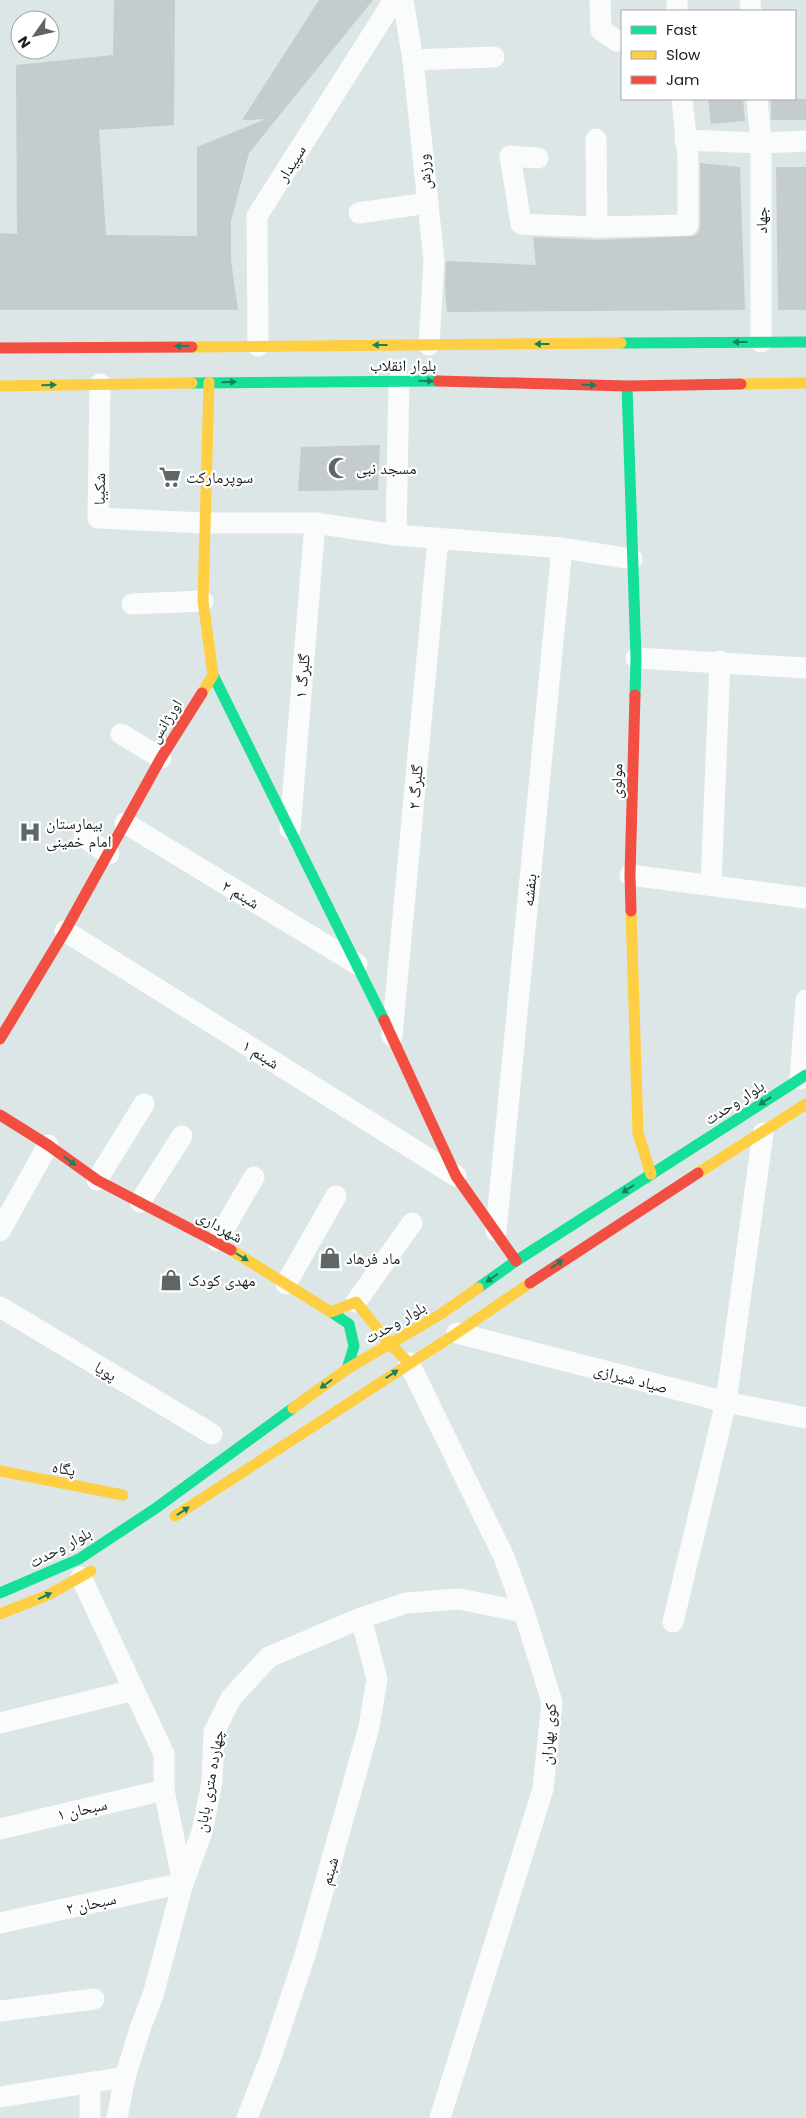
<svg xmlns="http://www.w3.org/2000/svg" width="806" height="2118" viewBox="0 0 806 2118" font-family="Poppins,'Noto Naskh Arabic',sans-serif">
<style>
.building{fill:#c4cccd}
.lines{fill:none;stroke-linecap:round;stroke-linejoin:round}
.street{stroke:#fafbfb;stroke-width:21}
.fast{stroke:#16e098;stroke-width:11}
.slow{stroke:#ffcf43;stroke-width:11}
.jam{stroke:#f24e42;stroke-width:11}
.oneway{fill:#18805c}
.labels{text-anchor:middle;stroke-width:4.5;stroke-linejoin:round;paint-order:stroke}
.street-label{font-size:16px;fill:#1a2121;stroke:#fff}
.poi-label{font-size:16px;fill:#1a2121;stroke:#fff;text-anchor:start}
</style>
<rect width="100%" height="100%" fill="#dce6e6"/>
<g class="building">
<path d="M114,0H175L174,125L99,130L106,235L197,236V147L266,119L242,120L319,0H373L249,153L231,221V260L238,310H0V233L17,234L16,65L113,55Z"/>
<path d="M708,99H743L745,121L711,124Z"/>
<rect x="771" y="99" width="35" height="21"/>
<path d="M700,163L740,167L745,310L447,312L445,286L446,261L536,265L533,237L597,240L694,236L699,232L700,225Z"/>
<path d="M776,167H806V310H778Z"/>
<path d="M380,445L378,490L298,491L301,447Z"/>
</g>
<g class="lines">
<g class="street">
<path d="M403,0L413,60L434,261L429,345"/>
<path d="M600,0L601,30L617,41L622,40"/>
<path d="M677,0V11"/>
<path d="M750,0L751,11"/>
<path d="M413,60L494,57"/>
<path d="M757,99L761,143V342"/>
<path d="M596,139L597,227"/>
<path d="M685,140L761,143L806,141"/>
<path d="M538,158L510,156L521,224L597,227L688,225V157L682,99"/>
<path d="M359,213L427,203"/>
<path d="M258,346L257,216L394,0"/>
<path d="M100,384L98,518L204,523H315L396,535L562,548L632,559"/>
<path d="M396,535L399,380"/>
<path d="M132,604L203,601"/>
<path d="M636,658L806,668"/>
<path d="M121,734L161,758"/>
<path d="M125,823L357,964"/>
<path d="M290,829L315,523"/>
<path d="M84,837L109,854"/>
<path d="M630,875L806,898"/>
<path d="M711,885L720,661"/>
<path d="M65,931L456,1176"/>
<path d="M392,1036L438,539"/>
<path d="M800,1079L806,1000"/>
<path d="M97,1180L144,1104"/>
<path d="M140,1202L182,1136"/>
<path d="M0,1231L48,1145"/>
<path d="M496,1231L562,548"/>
<path d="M217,1241L254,1177"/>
<path d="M286,1284L336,1196"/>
<path d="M356,1302L412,1223"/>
<path d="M0,1307L212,1434"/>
<path d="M457,1333L726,1402L806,1418"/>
<path d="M409,1363L504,1557L524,1612L552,1702L543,1789L440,2118"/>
<path d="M81,1577L164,1754V1790L183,1883"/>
<path d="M673,1622L726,1402L763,1133"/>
<path d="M0,1723L134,1690"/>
<path d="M0,1829L164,1790"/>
<path d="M0,1923L183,1883"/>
<path d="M0,2011L94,1999"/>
<path d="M90,2083V2118"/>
<path d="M0,2097L125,2077"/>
<path d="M117,2118L125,2077L141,2026L153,1995L183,1883L202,1832L212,1782L214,1732L231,1698L269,1657L361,1618L406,1603L459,1599L524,1612"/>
<path d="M247,2118L271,2057L305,1955L369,1727L377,1679L361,1618"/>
</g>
<g class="fast">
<path d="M621,343L806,342"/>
<path d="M192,383L438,381"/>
<path d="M627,386L636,658L635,695"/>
<path d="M213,675L384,1020"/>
<path d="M478,1288L516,1261L806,1075"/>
<path d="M331,1312L349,1324L354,1346L347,1369"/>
<path d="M0,1593L79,1559L156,1508L293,1408"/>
</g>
<g class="slow">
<path d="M192,347L621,343"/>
<path d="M741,384L806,383"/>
<path d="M0,386L192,383"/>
<path d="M202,693L213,675L203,601L209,382"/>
<path d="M631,911L638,1133L651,1174"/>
<path d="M698,1173L806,1104"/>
<path d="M231,1250L331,1312L356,1302L389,1343L406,1360"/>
<path d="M293,1408L347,1369L441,1314L478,1288"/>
<path d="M0,1471L123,1495"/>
<path d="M175,1516L457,1333L530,1283"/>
<path d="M0,1614L48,1595L91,1571"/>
</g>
<g class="jam">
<path d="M0,348L192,347"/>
<path d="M438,381L627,386L741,384"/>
<path d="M631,911L630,875L635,695"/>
<path d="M384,1020L456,1176L516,1261"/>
<path d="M0,1039L65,931L161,758L202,693"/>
<path d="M0,1115L48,1145L97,1180L231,1250"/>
<path d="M530,1283L698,1173"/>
</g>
</g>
<defs><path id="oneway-solid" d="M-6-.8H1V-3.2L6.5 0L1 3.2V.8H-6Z" transform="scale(1.25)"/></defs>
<g class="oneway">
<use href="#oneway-solid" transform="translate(740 342) rotate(180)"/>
<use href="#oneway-solid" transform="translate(542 344) rotate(180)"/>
<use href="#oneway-solid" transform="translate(380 345) rotate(180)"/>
<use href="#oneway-solid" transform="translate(182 346) rotate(180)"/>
<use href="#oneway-solid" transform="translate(426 381) rotate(1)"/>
<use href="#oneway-solid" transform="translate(229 382) rotate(-1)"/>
<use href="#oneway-solid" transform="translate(49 385) rotate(-1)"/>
<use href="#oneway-solid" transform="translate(589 385) rotate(1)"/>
<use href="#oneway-solid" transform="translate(765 1101) rotate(147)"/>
<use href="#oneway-solid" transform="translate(70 1161) rotate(36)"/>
<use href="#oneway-solid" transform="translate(628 1189) rotate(147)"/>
<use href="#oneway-solid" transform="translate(242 1257) rotate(32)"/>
<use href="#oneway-solid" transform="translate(557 1264) rotate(-35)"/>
<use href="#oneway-solid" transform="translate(492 1278) rotate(145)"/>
<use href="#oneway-solid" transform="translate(392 1374) rotate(-33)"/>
<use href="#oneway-solid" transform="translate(326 1384) rotate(144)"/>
<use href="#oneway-solid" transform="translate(183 1511) rotate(-33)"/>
<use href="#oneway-solid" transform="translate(45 1596) rotate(-25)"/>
</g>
<defs>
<g id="mosque-bare" transform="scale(1.725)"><path d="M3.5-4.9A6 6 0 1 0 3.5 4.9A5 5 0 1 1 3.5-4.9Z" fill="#5e6666" stroke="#fff" stroke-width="2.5" paint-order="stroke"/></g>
<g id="supermarket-bare" transform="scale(1.725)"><path d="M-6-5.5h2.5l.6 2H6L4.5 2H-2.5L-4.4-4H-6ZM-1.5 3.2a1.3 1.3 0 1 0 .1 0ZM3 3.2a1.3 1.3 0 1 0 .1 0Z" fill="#5e6666" stroke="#fff" stroke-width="2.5" paint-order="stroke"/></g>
<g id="hospital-bare" transform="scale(1.725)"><path d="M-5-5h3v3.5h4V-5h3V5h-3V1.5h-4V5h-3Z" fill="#5e6666" stroke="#fff" stroke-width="2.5" paint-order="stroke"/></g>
<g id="shop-bare" transform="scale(1.725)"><path d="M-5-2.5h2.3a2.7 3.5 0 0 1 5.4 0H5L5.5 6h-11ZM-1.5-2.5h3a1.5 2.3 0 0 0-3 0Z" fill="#5e6666" stroke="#fff" stroke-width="2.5" paint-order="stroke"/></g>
</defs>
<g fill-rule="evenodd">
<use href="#mosque-bare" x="339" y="468"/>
<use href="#supermarket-bare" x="170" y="477"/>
<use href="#hospital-bare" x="30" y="832"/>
<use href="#shop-bare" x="330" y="1258"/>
<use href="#shop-bare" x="171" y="1280"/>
</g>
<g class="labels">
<g class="street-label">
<text transform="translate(291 163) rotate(-58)" y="6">سپیدار</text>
<text transform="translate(424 172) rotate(-95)" y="6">ورزش</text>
<text transform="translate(761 220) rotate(-90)" y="6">جهاد</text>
<text x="403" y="371">بلوار انقلاب</text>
<text transform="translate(99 489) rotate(-89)" y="6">شکیبا</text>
<text transform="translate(302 676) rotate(-85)" y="6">گلبرگ ۱</text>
<text transform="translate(165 721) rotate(-58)" y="6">اورژانس</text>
<text transform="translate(616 781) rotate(-89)" y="6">مولوی</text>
<text transform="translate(415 787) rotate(-85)" y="6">گلبرگ ۲</text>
<text transform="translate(529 890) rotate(-84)" y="6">بنفشه</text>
<text transform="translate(241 894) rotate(31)" y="6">شبنم ۲</text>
<text transform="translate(261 1054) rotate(32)" y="6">شبنم ۱</text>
<text transform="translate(734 1102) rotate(-33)" y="6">بلوار وحدت</text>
<text transform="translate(220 1226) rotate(29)" y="6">شهرداری</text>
<text transform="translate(395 1322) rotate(-30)" y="6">بلوار وحدت</text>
<text transform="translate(106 1371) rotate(31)" y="6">پویا</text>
<text transform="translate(631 1378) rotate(15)" y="6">صیاد شیرازی</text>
<text transform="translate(64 1468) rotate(11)" y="6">پگاه</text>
<text transform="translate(60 1547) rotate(-28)" y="6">بلوار وحدت</text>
<text transform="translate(548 1734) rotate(-86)" y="6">کوی بهاران</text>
<text transform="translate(209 1781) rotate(-80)" y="6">چهارده متری بابان</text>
<text transform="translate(82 1809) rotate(-13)" y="6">سبحان ۱</text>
<text transform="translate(329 1871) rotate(-74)" y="6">شبنم</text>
<text transform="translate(91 1903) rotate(-12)" y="6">سبحان ۲</text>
</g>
<g class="poi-label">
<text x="356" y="474">مسجد نبی</text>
<text x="186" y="483">سوپرمارکت</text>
<text x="46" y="829">بیمارستان<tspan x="46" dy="18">امام خمینی</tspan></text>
<text x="346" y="1264">ماد فرهاد</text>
<text x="188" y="1286">مهدی کودک</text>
</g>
</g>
<rect x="621" y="10" width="175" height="90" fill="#ffffff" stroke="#a3a6a6"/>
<rect x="631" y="26" width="25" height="8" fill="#16e098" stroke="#a3a6a6"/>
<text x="666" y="35" font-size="15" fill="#1a2121">Fast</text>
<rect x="631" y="51" width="25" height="8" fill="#ffcf43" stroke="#a3a6a6"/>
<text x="666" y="60" font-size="15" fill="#1a2121">Slow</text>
<rect x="631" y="76" width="25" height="8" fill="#f24e42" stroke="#a3a6a6"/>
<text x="666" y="85" font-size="15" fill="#1a2121">Jam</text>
<g transform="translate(35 35) rotate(236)"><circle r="24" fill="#ffffff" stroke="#a3a6a6"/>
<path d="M0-4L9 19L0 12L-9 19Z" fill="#5e6666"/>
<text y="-8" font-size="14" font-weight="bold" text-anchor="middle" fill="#1a2121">N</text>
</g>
</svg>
